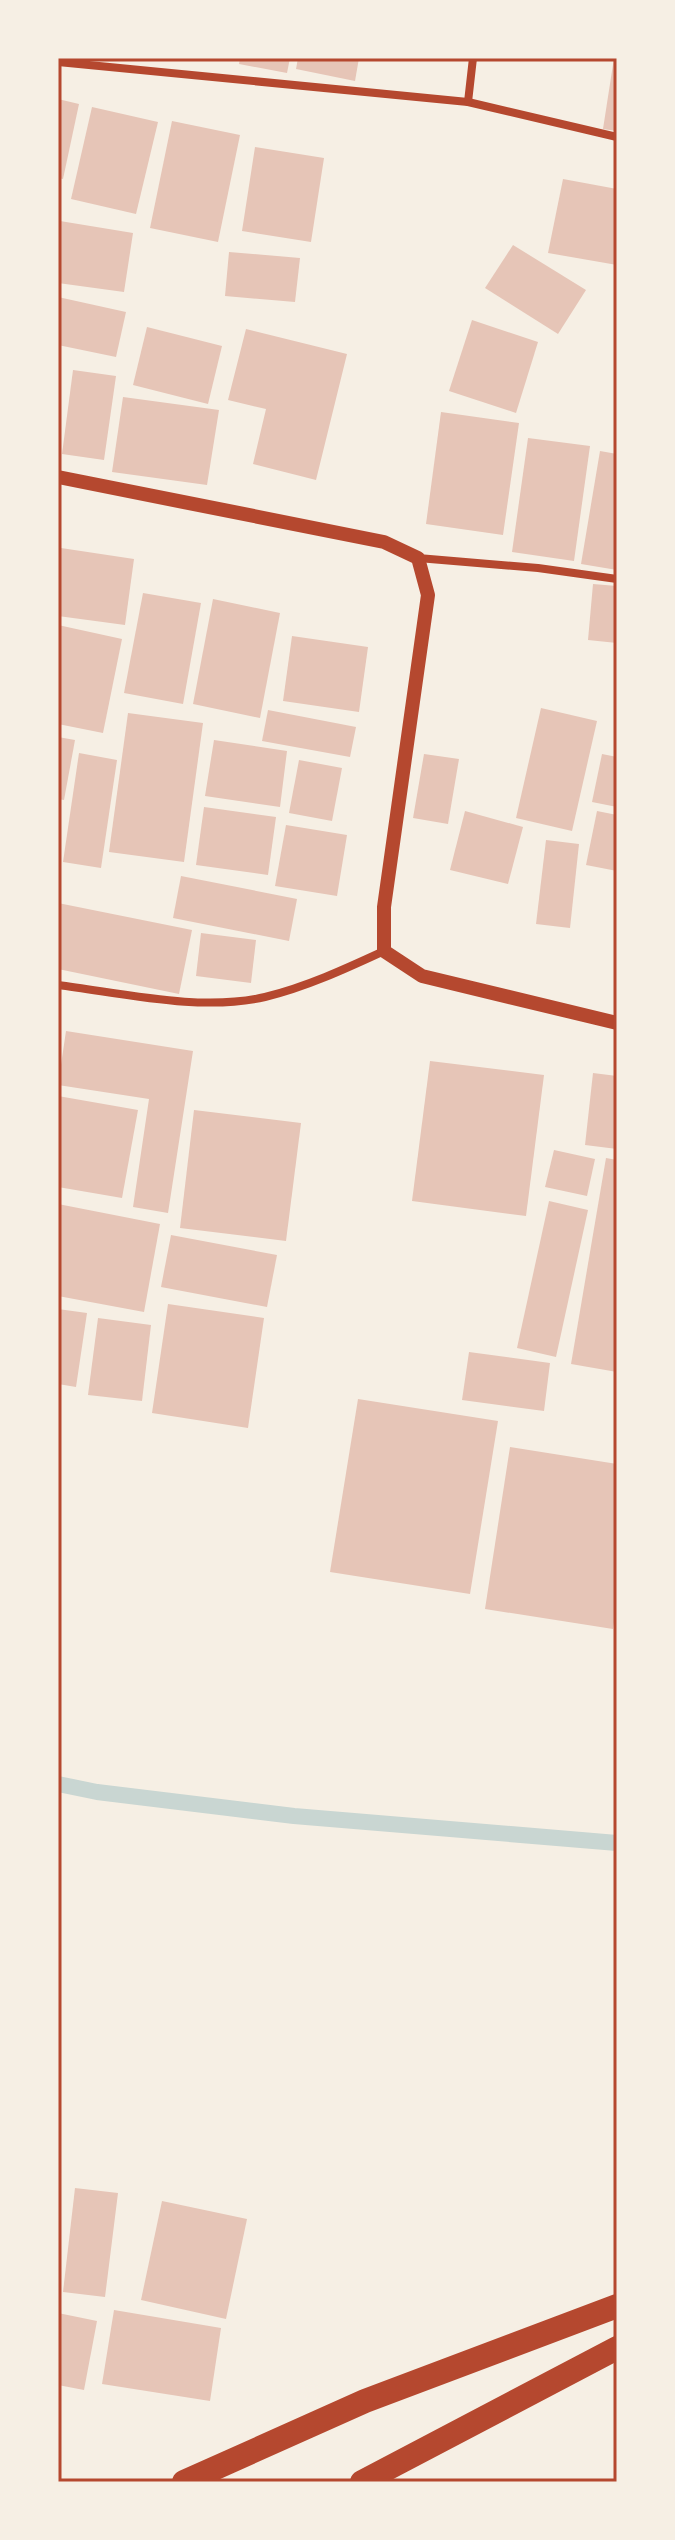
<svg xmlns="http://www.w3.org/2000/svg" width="675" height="2540" viewBox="0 0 675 2540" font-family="'DejaVu Sans',sans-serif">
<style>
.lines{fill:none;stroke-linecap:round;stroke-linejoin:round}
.stream{stroke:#c9d6d2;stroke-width:16}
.building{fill:#e6c5b7}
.minor{stroke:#b5482f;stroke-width:8}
.tertiary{stroke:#b5482f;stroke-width:14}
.motorway{stroke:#b5482f;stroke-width:24}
.neatline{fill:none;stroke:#b5482f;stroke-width:3}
</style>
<rect width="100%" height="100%" fill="#f6efe4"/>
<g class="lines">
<path class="stream" d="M58,1784L97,1792L294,1816L617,1843"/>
</g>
<g class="building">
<path d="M240,58H290L287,73L239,64Z"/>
<path d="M298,58H359L355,81L296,69Z"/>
<path d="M614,58H617V131L603,129Z"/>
<path d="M58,99L79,104L63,179L58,178Z"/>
<path d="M92,107L158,122L136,214L71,199Z"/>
<path d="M172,121L240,135L218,242L150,228Z"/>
<path d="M255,147L324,158L311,242L242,231Z"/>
<path d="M563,179L617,189V265L548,253Z"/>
<path d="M60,221L133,233L124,292L58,283Z"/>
<path d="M513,245L586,290L558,334L485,288Z"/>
<path d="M229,252L300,258L295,302L225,296Z"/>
<path d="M58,297L126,312L116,357L58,345Z"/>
<path d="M472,320L538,342L516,413L449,391Z"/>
<path d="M147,327L222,346L208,404L133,385Z"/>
<path d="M246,329L347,354L316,480L253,464L266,409L228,400Z"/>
<path d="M73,370L116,376L104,460L62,454Z"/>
<path d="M123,397L219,410L207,485L112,472Z"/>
<path d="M441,412L519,423L503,535L426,524Z"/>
<path d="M528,438L590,446L574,561L512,552Z"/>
<path d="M600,451L617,454V570L581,564Z"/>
<path d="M61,548L134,559L125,625L58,616V571Z"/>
<path d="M593,584L617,586V643L588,640Z"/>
<path d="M143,593L201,603L183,704L124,693Z"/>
<path d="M213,599L280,613L260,718L193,704Z"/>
<path d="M58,625L122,639L103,733L58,724Z"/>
<path d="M292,636L368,647L359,712L283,701Z"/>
<path d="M541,708L597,721L572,831L516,818Z"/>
<path d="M268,710L356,727L350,757L262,741Z"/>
<path d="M128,713L203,723L184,862L109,852Z"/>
<path d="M58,737L75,740L64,800L58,799Z"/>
<path d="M214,740L287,751L280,807L205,796Z"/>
<path d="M79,753L117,760L101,868L63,862Z"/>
<path d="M424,754L459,759L448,824L413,818Z"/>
<path d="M602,754L617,757V807L592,802Z"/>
<path d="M299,760L342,768L332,821L289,813Z"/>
<path d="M204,807L276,817L268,875L196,865Z"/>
<path d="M465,811L523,827L508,884L450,870Z"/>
<path d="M597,811L617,815V871L586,865Z"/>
<path d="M286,825L347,835L337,896L275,886Z"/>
<path d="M546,840L579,844L570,928L536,924Z"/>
<path d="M181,876L297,899L289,941L173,918Z"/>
<path d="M58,903L192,930L179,994L58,969Z"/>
<path d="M201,933L256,940L251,983L196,976Z"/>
<path d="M66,1031L193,1051L168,1213L133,1207L149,1099L58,1085Z"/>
<path d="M430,1061L544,1075L526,1216L412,1201Z"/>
<path d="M593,1073L617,1076V1149L585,1145Z"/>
<path d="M58,1096L138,1110L122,1198L58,1187Z"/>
<path d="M194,1110L301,1123L286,1241L180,1228Z"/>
<path d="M554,1150L595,1159L587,1196L545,1187Z"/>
<path d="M606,1158L617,1160V1372L571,1364Z"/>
<path d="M549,1201L588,1210L556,1357L517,1348Z"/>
<path d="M58,1204L160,1224L144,1312L58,1296Z"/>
<path d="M171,1235L277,1255L267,1307L161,1287Z"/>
<path d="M168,1304L264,1318L248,1428L152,1413Z"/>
<path d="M58,1309L87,1313L76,1387L58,1384Z"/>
<path d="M98,1318L151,1325L142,1401L88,1395Z"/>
<path d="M469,1352L550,1363L544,1411L462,1400Z"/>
<path d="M358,1399L498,1421L470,1594L330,1572Z"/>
<path d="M510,1447L617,1464V1602L613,1629L485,1609Z"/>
<path d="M75,2188L118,2193L105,2297L63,2292Z"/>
<path d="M162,2201L247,2219L226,2319L141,2300Z"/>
<path d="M114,2310L221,2328L210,2401L102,2384Z"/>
<path d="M58,2313L97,2321L84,2390L58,2385Z"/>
</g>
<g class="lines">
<g class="minor">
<path d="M58,62L468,102L617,137"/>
<path d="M468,102L473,58"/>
<path d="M418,558L538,568L617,579"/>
<path d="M58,985C122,993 201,1012 265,997C306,987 345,969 384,951"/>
</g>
<path class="tertiary" d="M58,477L384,542L418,558L428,595L384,907V951L422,976L617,1023"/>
<g class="motorway">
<path d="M184,2482L365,2401L617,2306"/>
<path d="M362,2482L617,2348"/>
</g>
</g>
<rect width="675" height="2540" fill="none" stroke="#f6efe4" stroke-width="120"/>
<rect x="60" y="60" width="555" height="2420" class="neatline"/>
</svg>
